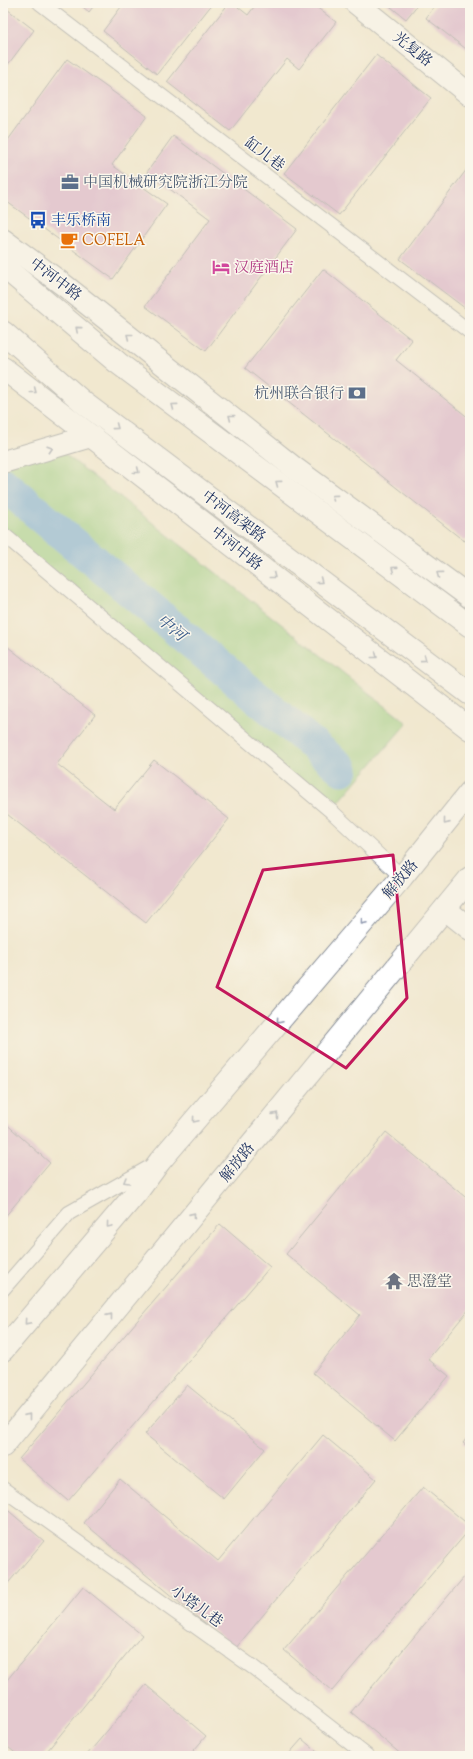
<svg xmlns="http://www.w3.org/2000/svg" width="473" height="1759" viewBox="0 0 473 1759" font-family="'Sorts Mill Goudy','Noto Serif SC',serif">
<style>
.green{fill:#96ce81;stroke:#587e70}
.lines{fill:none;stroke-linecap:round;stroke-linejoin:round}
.canal{stroke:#67a6da;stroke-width:33}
.building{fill:#d5a4cf}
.lane-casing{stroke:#868c96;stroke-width:16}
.street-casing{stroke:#868c96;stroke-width:24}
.primary-casing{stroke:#868c96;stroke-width:24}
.highway-casing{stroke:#868c96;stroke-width:24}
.lane{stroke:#fff;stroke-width:14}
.street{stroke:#fff;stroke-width:22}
.primary{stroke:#fff;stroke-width:22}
.highway{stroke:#fff;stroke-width:22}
.oneway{stroke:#8d97ae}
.marked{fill:none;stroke:#c2185b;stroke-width:3;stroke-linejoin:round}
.labels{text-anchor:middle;stroke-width:3;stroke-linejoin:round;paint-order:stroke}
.street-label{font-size:15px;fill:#1b2f5e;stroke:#fbf7ec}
.service-label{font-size:15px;fill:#4e5e75;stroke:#fbf7ec;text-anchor:start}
.transit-label{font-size:15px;fill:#164399;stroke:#fbf7ec;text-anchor:start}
.food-label{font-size:15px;fill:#c56008;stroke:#fbf7ec;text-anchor:start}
.hotel-label{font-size:15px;fill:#b23c85;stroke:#fbf7ec;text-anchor:start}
.worship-label{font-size:15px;fill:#5b616d;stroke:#fbf7ec;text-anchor:start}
.water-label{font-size:16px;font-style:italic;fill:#365989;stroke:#fbf7ec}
</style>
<rect width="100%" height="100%" fill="#fbf7ec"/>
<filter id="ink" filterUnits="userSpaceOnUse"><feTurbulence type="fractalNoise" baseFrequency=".025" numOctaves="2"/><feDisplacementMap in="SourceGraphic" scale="8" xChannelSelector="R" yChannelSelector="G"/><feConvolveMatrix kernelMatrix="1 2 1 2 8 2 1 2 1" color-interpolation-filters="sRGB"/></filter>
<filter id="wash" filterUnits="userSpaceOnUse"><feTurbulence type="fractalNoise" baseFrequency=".012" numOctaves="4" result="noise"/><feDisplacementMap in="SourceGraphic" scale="16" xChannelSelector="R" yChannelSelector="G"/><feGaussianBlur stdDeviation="0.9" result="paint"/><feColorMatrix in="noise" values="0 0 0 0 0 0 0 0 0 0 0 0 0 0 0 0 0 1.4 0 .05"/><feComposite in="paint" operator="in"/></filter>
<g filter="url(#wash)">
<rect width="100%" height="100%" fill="#f1e8cf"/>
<path class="green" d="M56,447L407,723L331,811L3,534V463Z"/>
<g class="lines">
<path class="canal" d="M3,484L342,769"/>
</g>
<g id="blocks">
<g class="building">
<path d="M78,3H96L89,12Z"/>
<path d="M124,3H213L157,74L103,31Z"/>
<path d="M229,3H233L248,15L257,3H311L336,22L299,69L287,59L230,131L167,82Z"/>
<path d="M386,3H419L406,19Z"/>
<path d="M437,3H470V52L426,18Z"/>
<path d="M3,6L34,30L3,71Z"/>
<path d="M376,55L431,98L339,215L284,173Z"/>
<path d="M67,59L147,116L112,165L167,204L113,279L3,199V147Z"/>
<path d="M173,136L297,229L206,351L145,306L210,219L147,172Z"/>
<path d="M470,165V312L400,259Z"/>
<path d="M323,269L412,340L396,360L470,419V538L464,541L245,368Z"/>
<path d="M3,643L95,715L57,764L114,809L154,760L229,819L146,923L3,811Z"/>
<path d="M3,1121L50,1163L3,1219Z"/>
<path d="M386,1132L470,1201V1308L428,1359L449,1376L395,1441L313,1373L360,1315L286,1254Z"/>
<path d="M220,1224L270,1267L68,1501L19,1459Z"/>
<path d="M187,1385L265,1449L224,1499L145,1434Z"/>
<path d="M470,1434V1448L463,1443Z"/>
<path d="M323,1435L376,1479L235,1649L84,1523L120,1479L218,1561Z"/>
<path d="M423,1487L470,1526V1529L332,1691L284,1650Z"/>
<path d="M3,1506L44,1541L3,1589Z"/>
<path d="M470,1570V1756H403L351,1712Z"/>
<path d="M83,1587L142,1635L43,1756H19L3,1743V1685Z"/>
<path d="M146,1685L206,1736L189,1756H86Z"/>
<path d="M302,1739L322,1756H287Z"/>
</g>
</g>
</g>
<g filter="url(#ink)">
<use href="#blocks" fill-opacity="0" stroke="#868c96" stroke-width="1"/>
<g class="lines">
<g class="lane-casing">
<g id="lane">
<path d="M40,3L470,332"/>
<path d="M3,534L331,811L402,877"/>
<path d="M3,1289L69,1213L152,1166"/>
<path d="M3,1489L254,1668L367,1756"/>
</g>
</g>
<g class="street-casing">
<g id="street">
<path d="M356,3L470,95"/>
<path d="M3,462L91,436"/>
<path d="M445,909L470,929"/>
</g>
</g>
<g class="primary-casing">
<g id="primary">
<path d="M3,240L65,286L293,467L470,597"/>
<path d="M3,368L470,729"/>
<path d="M3,1350L137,1192L160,1161L402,877L470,792"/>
<path d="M3,1446L470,878"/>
</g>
</g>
<g class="highway-casing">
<g id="highway">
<path d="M3,266L118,363L470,626"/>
<path d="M3,332L84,403L470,694"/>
</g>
</g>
<use href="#lane" class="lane"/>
<use href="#street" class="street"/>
<use href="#primary" class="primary"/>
<use href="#highway" class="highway"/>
</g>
<defs><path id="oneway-chevron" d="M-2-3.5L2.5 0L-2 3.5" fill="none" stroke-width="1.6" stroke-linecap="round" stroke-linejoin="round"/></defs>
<g class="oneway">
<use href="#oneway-chevron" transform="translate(78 329) rotate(-139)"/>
<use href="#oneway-chevron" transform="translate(129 336) rotate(-142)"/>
<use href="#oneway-chevron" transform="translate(34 391) rotate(38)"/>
<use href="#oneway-chevron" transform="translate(174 406) rotate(-143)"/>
<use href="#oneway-chevron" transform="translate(231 417) rotate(-142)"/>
<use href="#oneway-chevron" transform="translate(116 427) rotate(37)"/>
<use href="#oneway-chevron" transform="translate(50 449) rotate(-17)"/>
<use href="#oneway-chevron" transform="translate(137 471) rotate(38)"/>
<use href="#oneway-chevron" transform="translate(278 483) rotate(-143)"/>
<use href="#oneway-chevron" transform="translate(334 497) rotate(-144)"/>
<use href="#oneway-chevron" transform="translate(394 569) rotate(-143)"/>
<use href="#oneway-chevron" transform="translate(439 574) rotate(-144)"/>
<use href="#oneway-chevron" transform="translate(273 576) rotate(38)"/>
<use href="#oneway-chevron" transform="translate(320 581) rotate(37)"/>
<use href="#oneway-chevron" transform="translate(375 656) rotate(38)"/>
<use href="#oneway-chevron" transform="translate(424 659) rotate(37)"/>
<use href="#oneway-chevron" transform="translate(446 822) rotate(129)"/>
<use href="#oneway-chevron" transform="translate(363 922) rotate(130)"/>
<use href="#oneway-chevron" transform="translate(279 1021) rotate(130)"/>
<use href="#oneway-chevron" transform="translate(276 1115) rotate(-51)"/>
<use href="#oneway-chevron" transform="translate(195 1120) rotate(130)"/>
<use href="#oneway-chevron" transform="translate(126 1181) rotate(150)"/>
<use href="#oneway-chevron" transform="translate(193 1215) rotate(-51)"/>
<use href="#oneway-chevron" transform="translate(109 1225) rotate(130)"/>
<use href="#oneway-chevron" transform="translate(110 1316) rotate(-51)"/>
<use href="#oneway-chevron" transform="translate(27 1322) rotate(131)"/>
<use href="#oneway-chevron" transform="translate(28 1416) rotate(-51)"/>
</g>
</g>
<path d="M0 0H473V1759H0ZM393,855L407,998L346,1068L217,987L263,870Z" fill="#f1e8cf" fill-opacity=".55" fill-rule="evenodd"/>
<path class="marked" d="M393,855L407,998L346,1068L217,987L263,870Z"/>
<defs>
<g id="office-bare" transform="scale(1.38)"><path d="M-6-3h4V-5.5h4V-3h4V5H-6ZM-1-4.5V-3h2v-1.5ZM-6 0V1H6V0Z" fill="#5c6f8a" stroke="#fbf7ec" stroke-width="2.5" paint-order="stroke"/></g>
<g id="bus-bare" transform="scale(1.38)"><path d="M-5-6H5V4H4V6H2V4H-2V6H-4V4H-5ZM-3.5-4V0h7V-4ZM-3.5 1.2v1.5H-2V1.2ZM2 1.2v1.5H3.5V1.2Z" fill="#1a4fb4" stroke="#fbf7ec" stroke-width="2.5" paint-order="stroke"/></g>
<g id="cafe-bare" transform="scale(1.38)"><path d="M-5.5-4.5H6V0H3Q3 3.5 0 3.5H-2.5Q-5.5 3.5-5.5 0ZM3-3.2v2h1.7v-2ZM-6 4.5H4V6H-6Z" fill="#e8710a" stroke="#fbf7ec" stroke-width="2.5" paint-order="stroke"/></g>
<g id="hotel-bare" transform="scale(1.38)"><path d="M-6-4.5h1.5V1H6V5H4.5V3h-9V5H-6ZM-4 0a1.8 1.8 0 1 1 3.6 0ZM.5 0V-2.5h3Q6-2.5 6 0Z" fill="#d1479c" stroke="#fbf7ec" stroke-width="2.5" paint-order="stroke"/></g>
<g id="bank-bare" transform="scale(1.38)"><path d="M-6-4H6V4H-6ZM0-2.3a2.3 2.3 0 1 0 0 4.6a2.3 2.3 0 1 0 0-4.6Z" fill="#5c6f8a" stroke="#fbf7ec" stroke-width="2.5" paint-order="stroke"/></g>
<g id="temple-bare" transform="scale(1.38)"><path d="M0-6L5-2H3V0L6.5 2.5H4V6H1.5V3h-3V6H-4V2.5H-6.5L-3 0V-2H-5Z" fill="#6b7280" stroke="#fbf7ec" stroke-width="2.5" paint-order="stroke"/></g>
</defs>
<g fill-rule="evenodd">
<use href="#office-bare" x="70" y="182"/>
<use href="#bus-bare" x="38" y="220"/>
<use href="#cafe-bare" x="69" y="240"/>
<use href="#hotel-bare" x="221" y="267"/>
<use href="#bank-bare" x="357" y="393"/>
<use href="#temple-bare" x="394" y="1281"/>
</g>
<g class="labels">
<g class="street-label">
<text transform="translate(413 49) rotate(39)" y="5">光复路</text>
<text transform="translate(265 154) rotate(37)" y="5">缸儿巷</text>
<text transform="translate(56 279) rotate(37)" y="5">中河中路</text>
<text transform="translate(234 516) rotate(37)" y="5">中河高架路</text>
<text transform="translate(237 548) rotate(38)" y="5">中河中路</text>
<text transform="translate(400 879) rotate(-50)" y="5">解放路</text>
<text transform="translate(237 1162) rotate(-51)" y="5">解放路</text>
<text transform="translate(197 1606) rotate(36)" y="5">小塔儿巷</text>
</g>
<g class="service-label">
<text x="83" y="187">中国机械研究院浙江分院</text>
<text x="344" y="398" text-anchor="end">杭州联合银行</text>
</g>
<g class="transit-label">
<text x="51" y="225">丰乐桥南</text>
</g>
<g class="food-label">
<text x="82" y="245">COFELA</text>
</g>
<g class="hotel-label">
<text x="234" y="272">汉庭酒店</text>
</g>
<g class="worship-label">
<text x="407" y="1286">思澄堂</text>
</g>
<g class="water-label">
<text transform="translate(172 627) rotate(40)" y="6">中河</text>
</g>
</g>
<rect width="473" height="1759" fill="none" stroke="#fbf7ec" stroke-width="16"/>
</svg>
